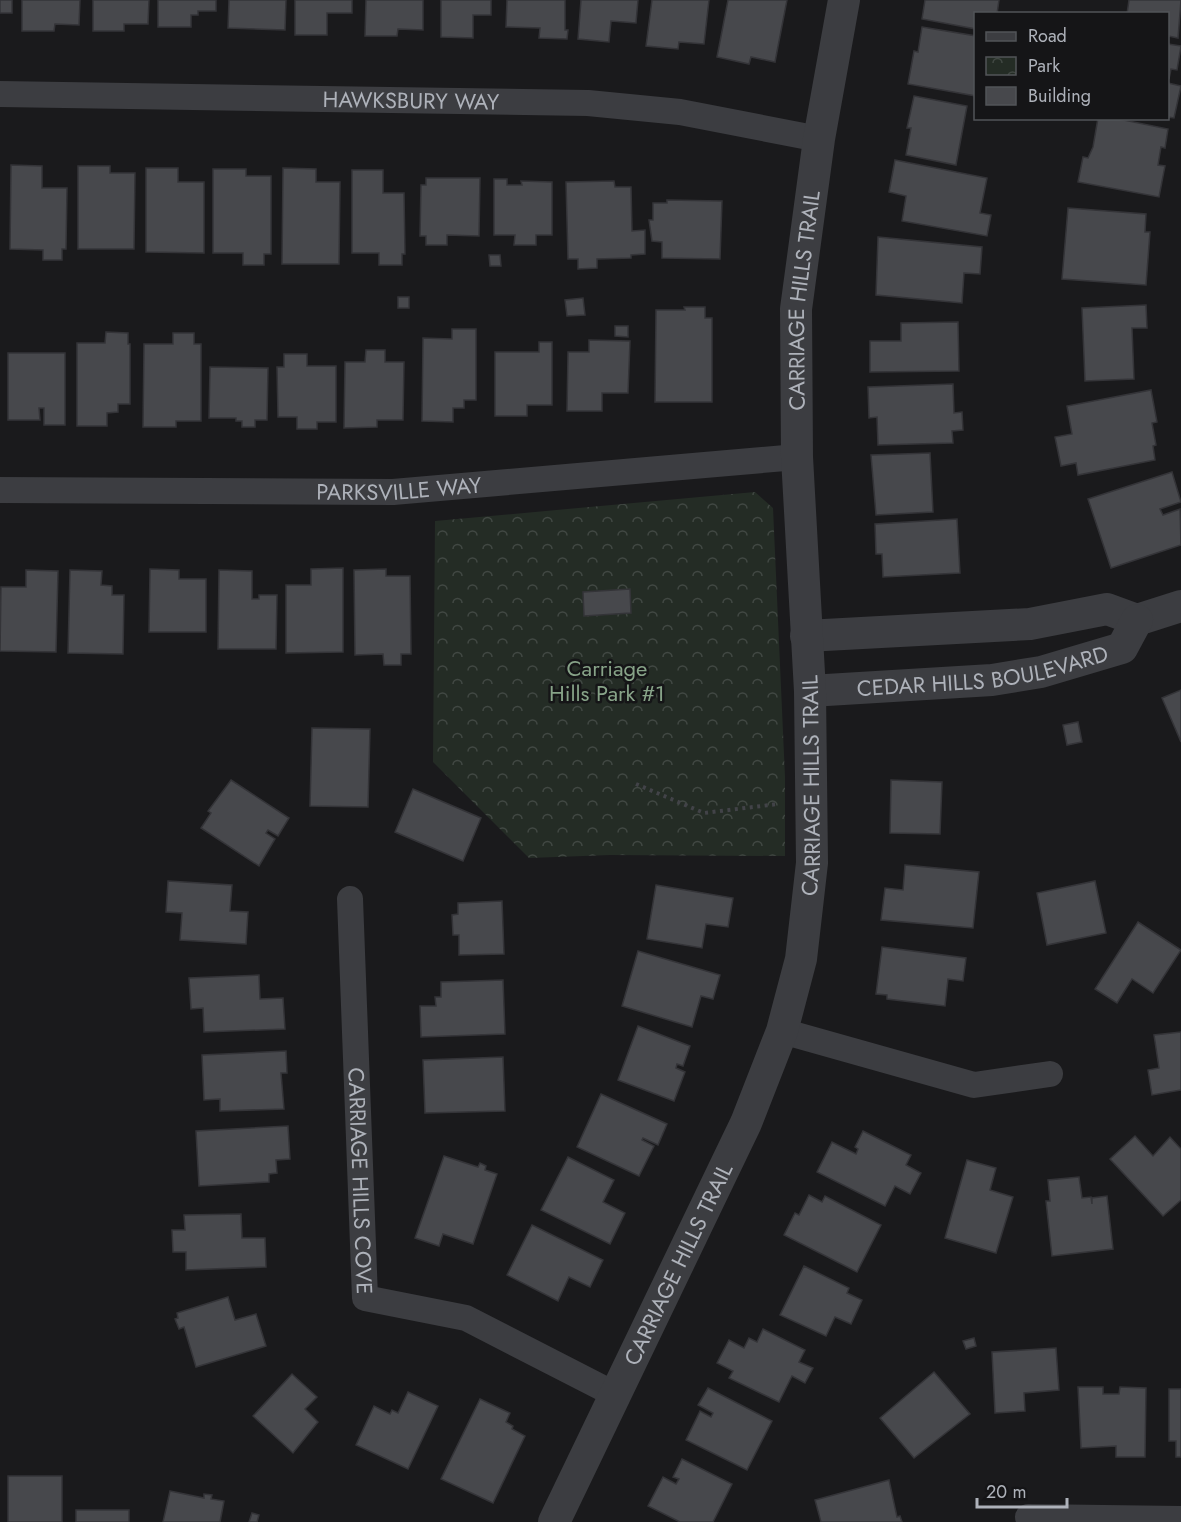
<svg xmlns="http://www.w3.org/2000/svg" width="1181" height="1522" viewBox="0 0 1181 1522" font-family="Jost,sans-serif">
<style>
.park{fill:url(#park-crowns)}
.building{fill:#47484c;stroke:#343438;stroke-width:1.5}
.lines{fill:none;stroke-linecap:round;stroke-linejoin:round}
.path{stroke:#424348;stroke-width:4;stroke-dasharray:3 4.5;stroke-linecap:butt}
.minor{stroke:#3c3d41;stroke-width:26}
.tertiary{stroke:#3c3d41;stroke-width:32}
.labels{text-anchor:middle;stroke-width:5;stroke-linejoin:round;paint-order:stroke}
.street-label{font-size:22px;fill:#aeb2ba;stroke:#151517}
.park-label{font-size:22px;fill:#87a388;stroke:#151517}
</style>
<defs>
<pattern id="park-crowns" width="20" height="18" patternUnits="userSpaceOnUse" patternTransform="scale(1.5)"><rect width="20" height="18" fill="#242c25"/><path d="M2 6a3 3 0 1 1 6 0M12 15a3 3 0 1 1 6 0" fill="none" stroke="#414843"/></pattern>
</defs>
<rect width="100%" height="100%" fill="#1a1a1c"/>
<path class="park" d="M755,492L773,508L785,777V856L610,855L529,858L433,762L435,521Z"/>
<g class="building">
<rect x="0" y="0" width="12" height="13"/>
<path d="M22,0H80L79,25L55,24L54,31H22Z"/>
<path d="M93,0H149L148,24H124V31H93Z"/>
<path d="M158,0H216V11H198V15H191V27H158Z"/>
<path d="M229,0H286L285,30L228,28Z"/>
<path d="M295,0H352V13H327V35H295Z"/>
<path d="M366,0H423V30L398,29L397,36H365Z"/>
<path d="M441,0H491V15H473V38L441,37Z"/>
<path d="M507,0H565V30H568L567,39L539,38L540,28L506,27Z"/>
<path d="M581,0H638L636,23L611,21L609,42L578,39Z"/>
<path d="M652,0H709L704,44L679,42L678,49L646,46Z"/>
<path d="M728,0H787L775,62L751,57L749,64L717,57Z"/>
<path d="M925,0H999L997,14H976V29L922,19Z"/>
<path d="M1129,0H1181L1178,38L1168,36V14H1127Z"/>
<path d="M922,27L976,36V96L908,84L914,51L918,52Z"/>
<path d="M1168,44L1181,46L1177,70L1171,69L1169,79Z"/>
<path d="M1168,83L1181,86L1174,118L1168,117Z"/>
<path d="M914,96L967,106L956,165L906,155L911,128H907Z"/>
<path d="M1098,118H1114L1168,129L1165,148L1161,147L1158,165L1165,166L1159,197L1078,182L1083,157L1088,158L1093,147Z"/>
<path d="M895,160L987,178L980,213L991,215L987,236L902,221L906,196L889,192Z"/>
<path d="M11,165L42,166V188H67L66,249H62V260H43V250L10,249Z"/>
<path d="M78,166H110V173H135L134,249H78Z"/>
<path d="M146,168H178V182H204V253L146,252Z"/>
<path d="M283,168L316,169V182H340L339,264H282Z"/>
<path d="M213,169H246V176H271V254H264V265H243V253H213Z"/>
<path d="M352,170H383V193H404L405,254H402V265H379V253H352Z"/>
<path d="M426,178H480L479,236L447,235V245H426V236H420L421,185H426Z"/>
<path d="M494,179H507V185H522L521,181L552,182V235H536V245H514L515,235H494Z"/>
<path d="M614,181L615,187H631L632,231L645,230V254L631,255V258L597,259V268L578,269V259H568L566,182Z"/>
<path d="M667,200L722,201L720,259L662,258V242L652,241L649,220H653V203H667Z"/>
<path d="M1068,208L1146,214L1145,232H1150L1146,285L1062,279Z"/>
<path d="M878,237L982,247L980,274L964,273L962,303L876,295Z"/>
<path d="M489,255H500L501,266H490Z"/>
<rect x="398" y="297" width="11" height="11"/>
<path d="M583,298L585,315L567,316L565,300Z"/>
<path d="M1146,305L1147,328H1132L1134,379L1085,381L1082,308Z"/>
<path d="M684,307H705V318H712V402H655L656,310H685Z"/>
<path d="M958,322L959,371L870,372V341H901V323Z"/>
<path d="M615,326H628V337L615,336Z"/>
<path d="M452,329H476V400H464V408H453V422L422,421L423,338L452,339Z"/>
<path d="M106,332L128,333V344H130V404H118V412L107,413V426H77V343H105Z"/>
<path d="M173,333H194V344H201V421H176V427H143L144,344H173Z"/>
<path d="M589,340L630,341L628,393H602V411H567L568,352H589Z"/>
<path d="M539,342H552V405H527V416H495V352H539Z"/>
<path d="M366,350H385V362H404L403,420H377V427L344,428L345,362H365Z"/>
<path d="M8,353H65V425H44V408H39L40,420H8Z"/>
<path d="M284,354H307V366H336V422H317V429H297V417H278L277,367H284Z"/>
<path d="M210,367L268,368L267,420H255V427H242V421H236V418H209Z"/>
<path d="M953,384L954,413L962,412L963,430L952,431L953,443L878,445L877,417L869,418L868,387Z"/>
<path d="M1151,390L1157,422L1152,423L1156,445L1153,446L1155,460L1078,475L1076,463L1061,466L1055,437L1072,434L1067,406Z"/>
<path d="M930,453L933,512L876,515L871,455Z"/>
<path d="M1172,472L1181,502L1160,509L1163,515L1180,509L1181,545L1111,568L1088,499Z"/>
<path d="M957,519L960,573L883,577L882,554H876L875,524Z"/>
<path d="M343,568V652L286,653V585H311V569Z"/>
<path d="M150,569L179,570V579H206V632H149Z"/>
<path d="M386,569V576H410L411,654H401V665H384L383,654L355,655L354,570Z"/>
<path d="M26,570L58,571L56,652L0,651L1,587H26Z"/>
<path d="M70,570L102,571L101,585L112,586V595H124L123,654L68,653Z"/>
<path d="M219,570L252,571V599H259V595H277L276,649H218Z"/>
<path d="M630,589L631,613L584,616L583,592Z"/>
<path d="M1181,690V742L1162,698Z"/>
<path d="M1078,722L1082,742L1067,745L1063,725Z"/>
<path d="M312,728L370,729L368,807L310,806Z"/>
<path d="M231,780L289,818L278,836L268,830L266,833L275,839L259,866L201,828L211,813L208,811Z"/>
<path d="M891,780L942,782L940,834L890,833Z"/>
<path d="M413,789L481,818L463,861L395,832Z"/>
<path d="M905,865L979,872L973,928L881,920L885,888L903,890Z"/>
<path d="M168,881L232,885L230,911L248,912L246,944L180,940L182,913L166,912Z"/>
<path d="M1095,881L1106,933L1047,945L1037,893Z"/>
<path d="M656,885L733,898L728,927L706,924L702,948L647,939Z"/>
<path d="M502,901L504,954L459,955V935H453L452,915L458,914V903Z"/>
<path d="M1138,922L1181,950L1153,993L1132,979L1117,1003L1095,989Z"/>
<path d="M882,947L966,958L963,981L948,979L945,1006L887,999V995L876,994Z"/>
<path d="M638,951L720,975L713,999L701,996L692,1027L622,1006Z"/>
<path d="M259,975L260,999L283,998L285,1029L204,1032L203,1008L191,1009L189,978Z"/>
<path d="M503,980L505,1034L421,1037L420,1006H436L435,997H441V982Z"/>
<path d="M638,1026L690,1046L683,1066L677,1064L676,1068L685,1072L674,1101L618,1080Z"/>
<path d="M1181,1032V1090L1152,1095L1148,1070L1159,1068L1154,1035Z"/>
<path d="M286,1051L287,1073H281L284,1109L220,1111V1099L204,1100L202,1055Z"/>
<path d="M503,1057L505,1111L425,1113L423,1060Z"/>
<path d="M601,1094L667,1124L658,1145L643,1138L642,1140L654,1146L639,1176L577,1147Z"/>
<path d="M288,1126L290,1159L276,1160L277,1173L269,1174V1182L199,1186L196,1131Z"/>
<path d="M863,1131L911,1155L906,1165L921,1173L910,1194L895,1186L885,1206L817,1172L832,1142L856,1154L858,1149L855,1147Z"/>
<path d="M1135,1136L1153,1156L1170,1137L1181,1149V1200L1163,1216L1110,1159Z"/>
<path d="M444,1156L478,1167L480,1163L486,1166L485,1170L497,1174L473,1244L443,1234L439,1246L415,1238Z"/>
<path d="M568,1157L614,1180L603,1202L625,1213L610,1244L541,1210Z"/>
<path d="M967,1160L996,1168L990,1190L1013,1197L996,1253L945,1238Z"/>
<path d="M1079,1177L1082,1198L1091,1197L1092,1204V1198L1107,1196L1113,1249L1052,1256L1046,1201H1050L1048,1180Z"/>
<path d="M809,1195L822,1202L825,1196L881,1225L857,1272L784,1235L795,1213L799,1215Z"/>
<path d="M241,1214L242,1238H265L266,1267L186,1270V1252H173L172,1230H185L184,1215Z"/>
<path d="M532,1225L603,1260L590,1287L569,1277L558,1301L507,1275Z"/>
<path d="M804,1266L849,1288L847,1293L862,1300L851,1324L835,1317L826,1336L780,1315Z"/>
<path d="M228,1297L235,1320L256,1314L266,1346L196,1367L184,1327L179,1329L175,1319L178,1318L177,1313Z"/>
<path d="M763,1329L805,1350L799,1362L813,1368L805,1383L792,1376L779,1402L729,1378L733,1371L717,1363L729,1340L744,1348L749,1338L757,1342Z"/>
<path d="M974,1338L976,1346L966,1349L963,1341Z"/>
<path d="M1056,1348L1059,1390L1024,1393L1025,1411L995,1413L992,1352Z"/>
<path d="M934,1372L970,1414L914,1458L880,1418Z"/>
<path d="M292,1374L317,1397L305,1409L318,1422L293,1453L253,1416Z"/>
<path d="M1078,1387H1103V1394H1119L1120,1387L1146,1388L1145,1457H1116V1446L1081,1448Z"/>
<path d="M708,1388L772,1421L747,1470L686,1440L700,1411L711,1417L713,1413L698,1405Z"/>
<path d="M1169,1389H1181V1457H1176V1441H1169Z"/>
<path d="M408,1392L438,1406L408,1469L356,1445L374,1406L390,1414L392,1410L398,1413Z"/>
<path d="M480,1399L510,1413L506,1422L513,1426L512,1429L525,1436L493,1503L441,1479Z"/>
<path d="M682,1459L732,1484L713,1522H680L648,1506L663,1477L676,1484L679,1479L673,1477Z"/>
<rect x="8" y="1476" width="54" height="46"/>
<path d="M889,1480L897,1517L900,1516L902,1522H821L815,1500Z"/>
<path d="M170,1491L204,1498V1494L212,1495L211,1499L224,1501L220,1522H163Z"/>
<rect x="76" y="1510" width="53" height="12"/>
<path d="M252,1513L259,1515L257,1522H249Z"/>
</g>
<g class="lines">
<path class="path" d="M636,784L704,813L778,804"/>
<g class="minor">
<path id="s1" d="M0,94L588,103L680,112L819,139"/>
<path id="s2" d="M0,490L393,492L797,457"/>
<path id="s3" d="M350,899L365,1298L466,1318L616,1395"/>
<path d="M782,1031L974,1085L1050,1074"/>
<path d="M1028,1517L1181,1519"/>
</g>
<g class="tertiary">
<path d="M806,636L1030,624L1107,609L1137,620L1181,606"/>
<path id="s4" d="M810,691L992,680L1041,672L1122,648L1137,620"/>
<path id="s5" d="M554,1522L746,1123L782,1031L801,959L812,863L810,691L797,457L796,309L819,139L844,0"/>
</g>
</g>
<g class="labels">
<g class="street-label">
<text dy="8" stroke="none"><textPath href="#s1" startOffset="411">HAWKSBURY WAY</textPath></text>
<text dy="8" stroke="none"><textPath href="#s5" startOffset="1276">CARRIAGE HILLS TRAIL</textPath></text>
<text dy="8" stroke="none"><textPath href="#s2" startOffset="399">PARKSVILLE WAY</textPath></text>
<text dy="8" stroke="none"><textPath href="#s4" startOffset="174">CEDAR HILLS BOULEVARD</textPath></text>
<text dy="8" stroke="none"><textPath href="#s5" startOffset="790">CARRIAGE HILLS TRAIL</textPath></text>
<text dy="8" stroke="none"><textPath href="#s3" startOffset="282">CARRIAGE HILLS COVE</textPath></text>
<text dy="8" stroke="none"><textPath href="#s5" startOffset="286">CARRIAGE HILLS TRAIL</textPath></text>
</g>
<g class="park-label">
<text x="607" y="676">Carriage<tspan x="607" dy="25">Hills Park #1</tspan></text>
</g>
</g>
<rect x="974" y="12" width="195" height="108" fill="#151517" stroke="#525458" stroke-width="1.5"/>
<rect x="986" y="32" width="30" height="9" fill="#3c3d41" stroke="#525458" stroke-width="1.5"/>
<text x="1028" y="42" font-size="18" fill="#aeb2ba">Road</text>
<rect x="986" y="57" width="30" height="18" fill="url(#park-crowns)" stroke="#525458" stroke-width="1.5"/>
<text x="1028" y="72" font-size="18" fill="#aeb2ba">Park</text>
<rect x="986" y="87" width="30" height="18" fill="#47484c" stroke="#525458" stroke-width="1.5"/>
<text x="1028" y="102" font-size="18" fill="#aeb2ba">Building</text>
<path d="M977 1498v9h90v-9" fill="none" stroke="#aeb2ba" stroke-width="3"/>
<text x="986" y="1498" font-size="18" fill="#aeb2ba" stroke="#151517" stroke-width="4.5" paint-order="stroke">20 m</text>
</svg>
